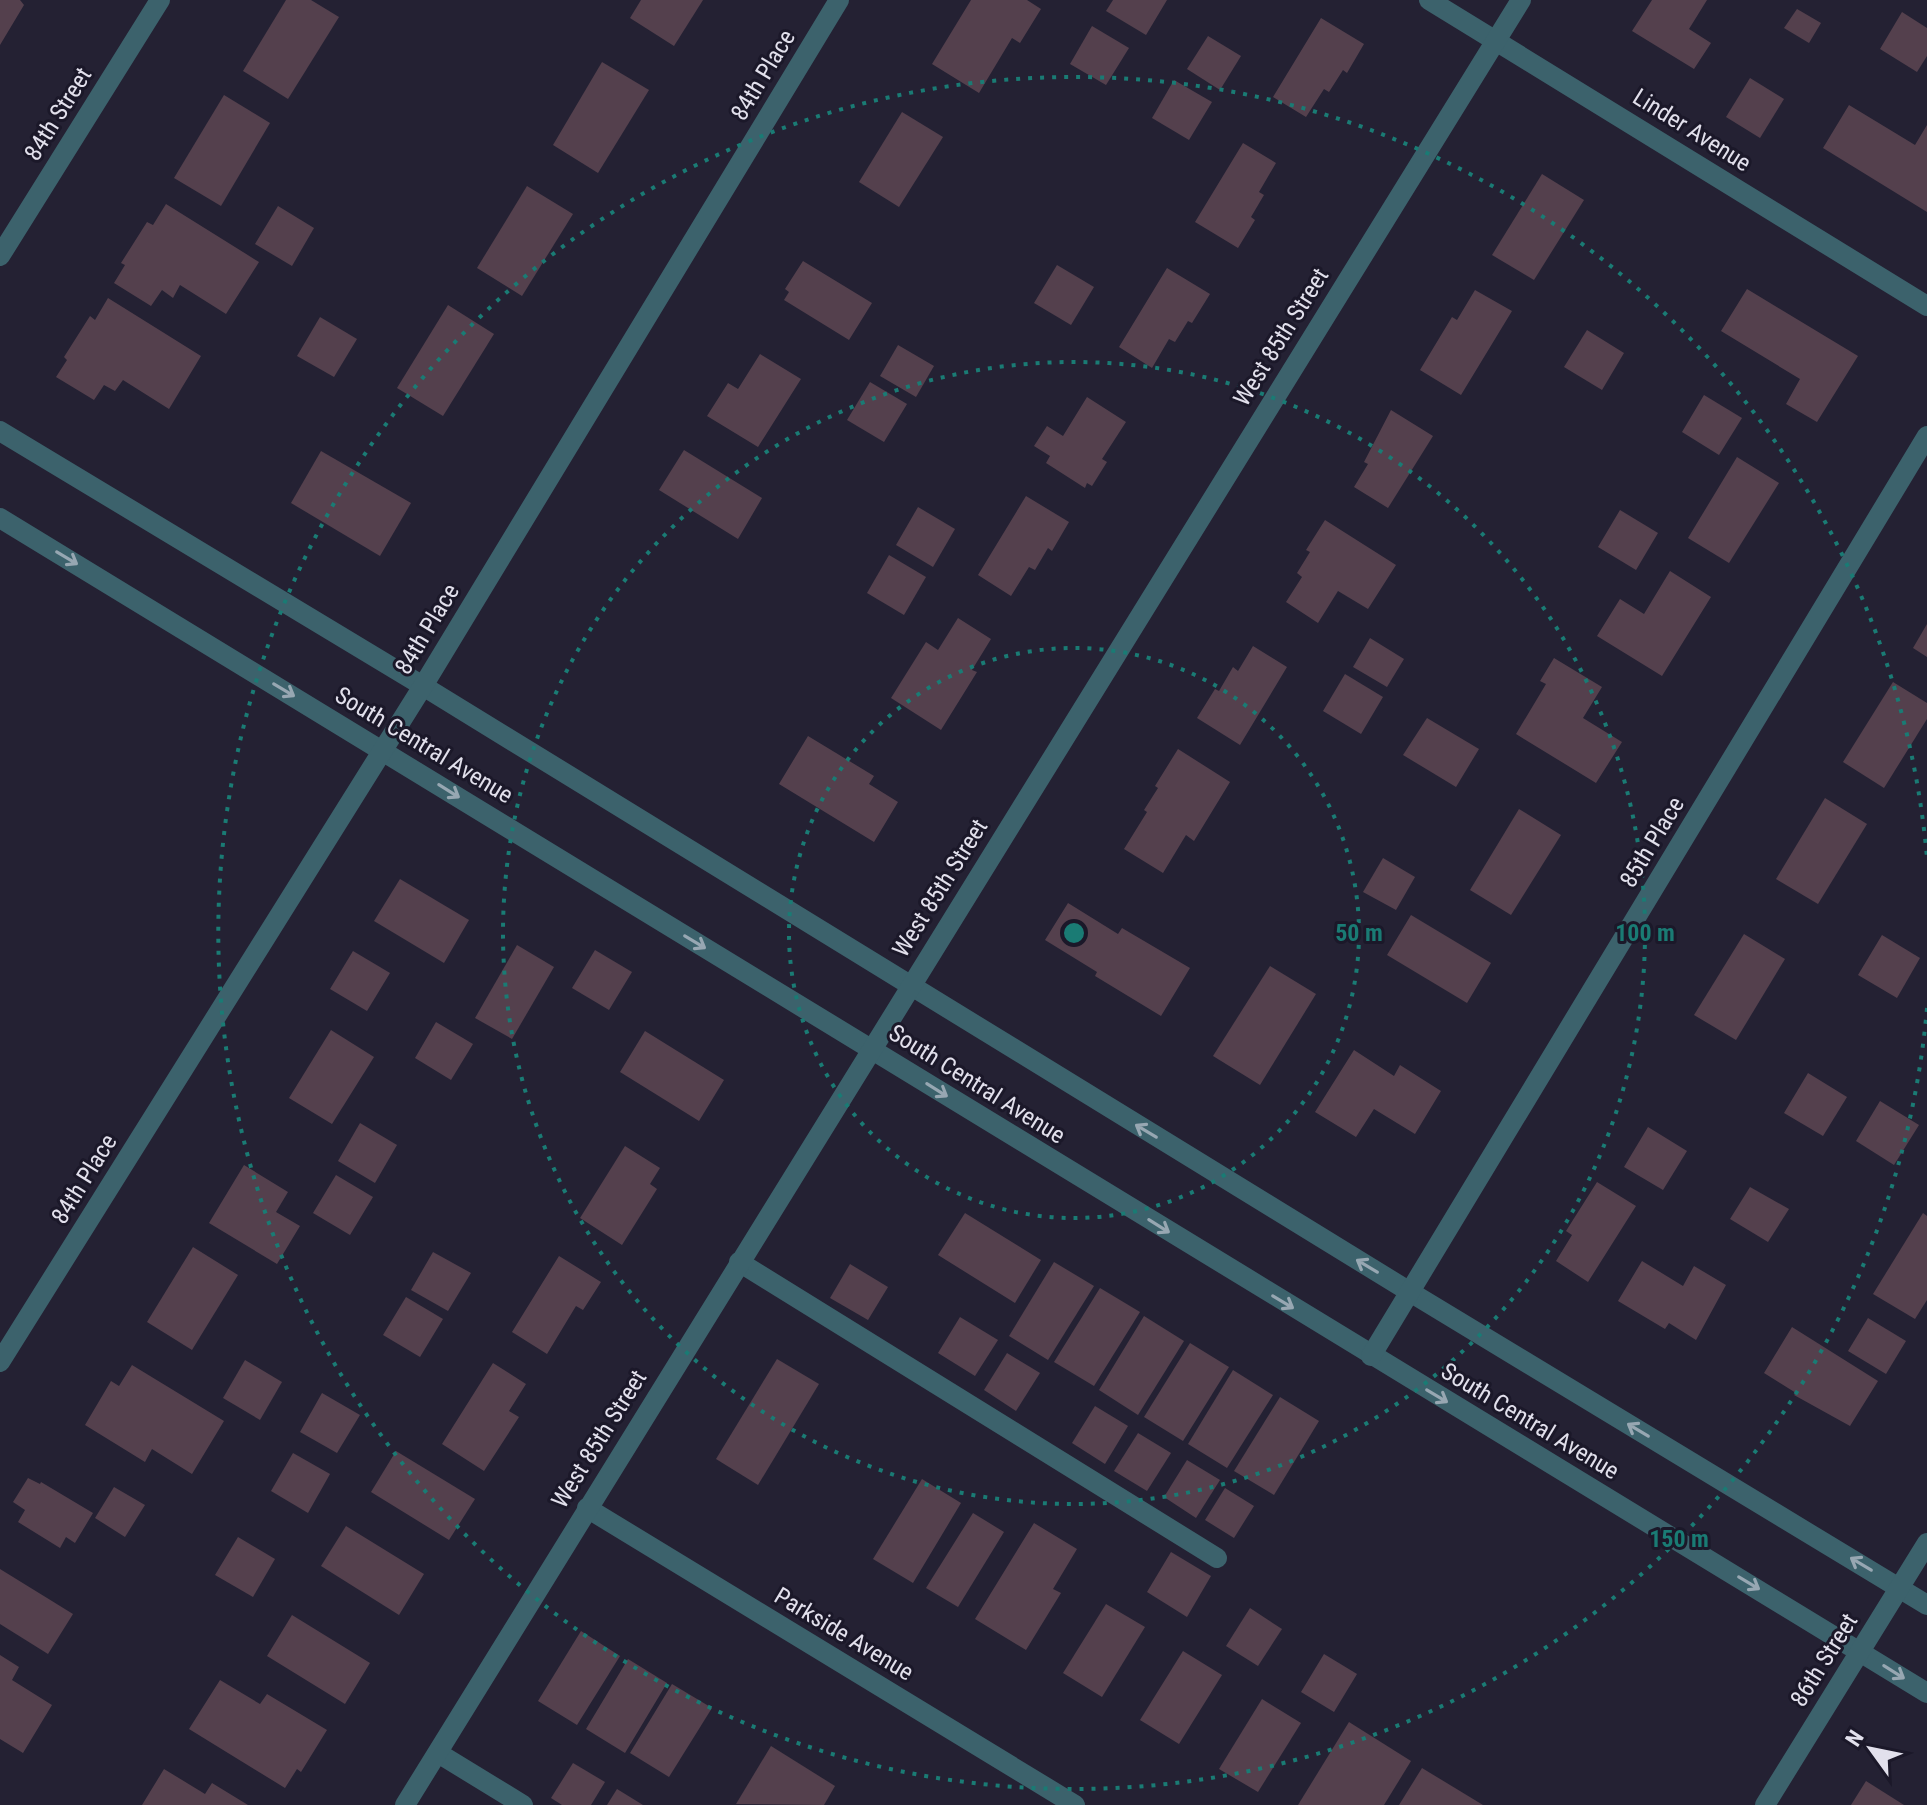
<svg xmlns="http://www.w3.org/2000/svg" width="1927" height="1805" viewBox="0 0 1927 1805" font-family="'Roboto Condensed',sans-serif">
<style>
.building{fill:#54404d}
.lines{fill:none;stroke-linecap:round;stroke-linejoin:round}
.minor{stroke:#3c626c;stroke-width:20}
.oneway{stroke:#97a7b2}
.ring{fill:none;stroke:#1a7b74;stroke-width:4;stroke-dasharray:4 8}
.labels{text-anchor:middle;stroke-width:6;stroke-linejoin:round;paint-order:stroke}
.street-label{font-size:24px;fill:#e2e0ec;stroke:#1b1829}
.centre{fill:#1a7b74;stroke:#1b1829;stroke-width:4}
.ring-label{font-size:24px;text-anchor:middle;font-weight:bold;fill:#1a7b74;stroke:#1b1829;stroke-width:6;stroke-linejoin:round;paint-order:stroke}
</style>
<rect width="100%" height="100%" fill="#242133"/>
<g class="building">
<path d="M0,0H20L24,5L0,45Z"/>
<path d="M286,0H311L339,17L288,99L243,71Z"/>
<path d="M641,0H703L674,46L630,18Z"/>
<path d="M971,0H1027L1041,9L1020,43L1012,38L979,93L932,64Z"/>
<path d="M1113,0H1167L1146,35L1106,11Z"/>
<path d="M1652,0H1707L1689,29L1711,43L1694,69L1632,31Z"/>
<path d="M1797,9L1821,23L1809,43L1784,28Z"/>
<path d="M1902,12L1927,28V56L1917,72L1880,49Z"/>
<path d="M1321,18L1364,44L1347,73L1343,70L1329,92L1324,89L1306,117L1273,97Z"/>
<path d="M1092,26L1129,48L1106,85L1070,64Z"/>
<path d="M1208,36L1241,56L1220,90L1187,69Z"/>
<path d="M602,62L649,90L598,173L553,145Z"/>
<path d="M1750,78L1784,99L1760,138L1726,117Z"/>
<path d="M1174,80L1212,102L1189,140L1152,118Z"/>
<path d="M224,95L270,123L221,206L174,178Z"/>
<path d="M1849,105L1915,145L1927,125V212L1823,148Z"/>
<path d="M902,112L943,137L899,207L859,182Z"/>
<path d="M1243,143L1276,163L1259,192L1264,195L1251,217L1255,220L1238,248L1195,222Z"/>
<path d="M1542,174L1584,200L1534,280L1492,255Z"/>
<path d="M527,186L573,214L522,296L477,268Z"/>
<path d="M166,204L259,262L226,314L180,285L173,298L162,290L151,306L114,283L125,265L121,263L147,222L153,225Z"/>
<path d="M278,206L314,228L292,266L255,244Z"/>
<path d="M803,261L872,303L849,340L784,300L789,292L785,289Z"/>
<path d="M1057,265L1094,287L1071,325L1034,303Z"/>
<path d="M1167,268L1210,294L1192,323L1188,321L1175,342L1169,339L1152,368L1119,347Z"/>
<path d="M1747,289L1858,356L1817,422L1786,404L1800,379L1721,331Z"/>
<path d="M1475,290L1512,311L1461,395L1420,370L1452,317L1457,320Z"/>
<path d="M108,298L201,356L169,409L123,380L115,391L104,385L94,400L56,377L67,360L64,357L90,316L95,320Z"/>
<path d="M448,305L494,334L443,416L397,388Z"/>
<path d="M320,317L357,339L334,377L297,356Z"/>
<path d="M1587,330L1624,353L1602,390L1564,367Z"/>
<path d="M898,345L934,366L916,397L880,376Z"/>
<path d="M760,354L801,379L758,447L707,416L728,383L738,389Z"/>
<path d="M870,382L907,404L884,442L847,420Z"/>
<path d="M1704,395L1742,418L1719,455L1682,432Z"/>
<path d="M1087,397L1126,422L1102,459L1107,462L1092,486L1087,483L1085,488L1046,463L1050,456L1034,446L1047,426L1063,436Z"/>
<path d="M1391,410L1433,436L1388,508L1354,487L1368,464L1364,462Z"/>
<path d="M684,450L762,498L738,539L659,490Z"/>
<path d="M321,451L411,503L380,556L291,503Z"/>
<path d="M1737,457L1779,483L1729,563L1688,538Z"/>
<path d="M1026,496L1069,522L1052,551L1048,548L1035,570L1029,567L1011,596L978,575Z"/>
<path d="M918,507L955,529L933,567L896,545Z"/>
<path d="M1620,510L1658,533L1636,570L1598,547Z"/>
<path d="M1325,520L1396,565L1368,609L1338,591L1318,623L1286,602L1302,577L1297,573L1310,552L1306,550Z"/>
<path d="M889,555L926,577L904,615L867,593Z"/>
<path d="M1670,571L1711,597L1662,676L1597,636L1620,599L1644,614Z"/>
<path d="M958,618L991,639L972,670L977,672L941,730L891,698L926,642L938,650Z"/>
<path d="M1927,624V657L1913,648Z"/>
<path d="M1370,638L1404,659L1387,687L1353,667Z"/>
<path d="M1253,646L1287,667L1240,745L1197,718L1215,689L1219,691L1233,667L1238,671Z"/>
<path d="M1554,658L1602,687L1583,718L1622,742L1596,783L1516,734L1546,684L1540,681Z"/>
<path d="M1345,674L1383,697L1361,734L1323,711Z"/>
<path d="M1893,682L1927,703V719L1884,788L1843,762Z"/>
<path d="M1427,718L1479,749L1456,787L1403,755Z"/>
<path d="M808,736L874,776L869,784L898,802L874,842L779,784Z"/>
<path d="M1178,749L1230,782L1194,841L1186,835L1163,873L1124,849L1147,812L1144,810L1158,788L1155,786Z"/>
<path d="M1825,798L1867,824L1818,904L1776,879Z"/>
<path d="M1519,809L1561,835L1511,915L1470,890Z"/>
<path d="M1383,858L1415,877L1396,910L1363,892Z"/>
<path d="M400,879L469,920L444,963L374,921Z"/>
<path d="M1068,903L1118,934L1122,928L1190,968L1161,1016L1095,976L1097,972L1045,940Z"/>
<path d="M1411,915L1491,963L1467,1003L1387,955Z"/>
<path d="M1744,934L1785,959L1736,1040L1694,1015Z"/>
<path d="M1882,935L1920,958L1897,998L1858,975Z"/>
<path d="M517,945L554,967L512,1039L475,1018Z"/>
<path d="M595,950L632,972L609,1010L572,988Z"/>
<path d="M353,951L390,973L367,1011L330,989Z"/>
<path d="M1270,966L1316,994L1260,1085L1213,1056Z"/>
<path d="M436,1022L473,1044L451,1080L415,1058Z"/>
<path d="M331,1030L374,1057L332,1124L289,1098Z"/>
<path d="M645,1031L724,1080L699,1121L620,1072Z"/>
<path d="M1354,1050L1394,1076L1400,1065L1441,1091L1415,1134L1374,1109L1356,1137L1315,1112Z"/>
<path d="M1808,1073L1847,1097L1823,1136L1784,1113Z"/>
<path d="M1880,1101L1919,1125L1894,1165L1856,1141Z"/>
<path d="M360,1123L397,1145L375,1183L338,1161Z"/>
<path d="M1648,1127L1687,1151L1663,1190L1624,1167Z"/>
<path d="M625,1146L660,1168L650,1184L657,1189L622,1245L580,1218Z"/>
<path d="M244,1165L288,1192L276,1212L300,1226L277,1264L209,1223Z"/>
<path d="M336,1175L373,1197L350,1235L313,1213Z"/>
<path d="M1597,1182L1636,1206L1588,1282L1556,1261L1572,1235L1566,1231Z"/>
<path d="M1750,1187L1789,1209L1768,1242L1730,1219Z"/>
<path d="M965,1213L1041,1260L1015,1303L938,1255Z"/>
<path d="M1923,1213L1927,1216V1300L1915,1319L1873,1294Z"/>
<path d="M193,1247L238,1275L192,1350L147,1322Z"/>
<path d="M433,1252L471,1273L448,1311L411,1290Z"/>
<path d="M559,1256L601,1282L583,1310L576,1306L547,1354L512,1332Z"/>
<path d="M1642,1261L1683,1286L1694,1266L1726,1285L1696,1340L1669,1323L1665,1329L1618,1301Z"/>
<path d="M1054,1262L1094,1286L1048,1360L1009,1336Z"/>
<path d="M850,1264L888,1287L868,1320L830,1298Z"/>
<path d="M1100,1288L1140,1312L1094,1386L1054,1362Z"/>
<path d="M406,1297L443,1319L420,1357L383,1335Z"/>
<path d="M1144,1316L1184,1341L1138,1415L1099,1390Z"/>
<path d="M960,1317L998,1340L975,1376L938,1353Z"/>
<path d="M1868,1318L1906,1341L1886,1374L1848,1351Z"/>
<path d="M1792,1327L1878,1381L1850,1426L1794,1395L1796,1393L1764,1373Z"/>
<path d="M1190,1343L1229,1367L1183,1441L1144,1417Z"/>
<path d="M1007,1353L1040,1373L1016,1411L984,1390Z"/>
<path d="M777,1359L819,1384L758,1485L716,1459Z"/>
<path d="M245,1360L282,1382L260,1420L223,1398Z"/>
<path d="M493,1363L526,1384L509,1411L519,1417L484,1471L442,1444Z"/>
<path d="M132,1365L224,1421L192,1474L152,1449L145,1462L85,1425L111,1381L119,1386Z"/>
<path d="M1233,1370L1273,1395L1227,1468L1188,1444Z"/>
<path d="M322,1393L360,1415L337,1453L300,1432Z"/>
<path d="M1280,1397L1319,1421L1274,1495L1234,1471Z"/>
<path d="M1095,1406L1128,1426L1105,1464L1072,1443Z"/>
<path d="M1138,1433L1171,1453L1147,1491L1114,1471Z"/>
<path d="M396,1451L475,1499L449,1540L371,1492Z"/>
<path d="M293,1453L330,1474L308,1513L271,1491Z"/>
<path d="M1187,1460L1220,1480L1196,1518L1164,1497Z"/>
<path d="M28,1478L40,1484L41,1482L93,1513L75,1543L66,1537L60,1548L18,1522L25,1510L13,1502Z"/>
<path d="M922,1479L961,1503L913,1583L873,1559Z"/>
<path d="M114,1487L145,1505L125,1537L95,1518Z"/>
<path d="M1225,1488L1254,1506L1234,1538L1205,1520Z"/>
<path d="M973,1513L1004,1532L958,1607L926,1588Z"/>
<path d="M1034,1523L1077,1549L1053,1589L1061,1593L1026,1650L975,1619Z"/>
<path d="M346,1526L424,1574L399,1615L321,1566Z"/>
<path d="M238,1537L275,1559L253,1597L215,1575Z"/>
<path d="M1171,1552L1211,1576L1187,1617L1147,1592Z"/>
<path d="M0,1569L73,1614L48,1654L0,1624Z"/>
<path d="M1106,1604L1145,1627L1102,1697L1063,1673Z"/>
<path d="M1250,1608L1282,1629L1258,1666L1226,1646Z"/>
<path d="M292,1615L370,1663L345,1704L267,1656Z"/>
<path d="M581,1631L620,1656L577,1725L538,1701Z"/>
<path d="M1183,1651L1222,1675L1179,1744L1140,1720Z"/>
<path d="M1324,1654L1357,1674L1334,1712L1301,1692Z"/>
<path d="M0,1655L19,1667L12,1680L52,1705L23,1753L0,1739Z"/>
<path d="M628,1659L667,1683L625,1753L586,1729Z"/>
<path d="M220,1680L260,1704L267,1694L327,1730L301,1772L297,1769L285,1788L189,1729Z"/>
<path d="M672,1684L712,1708L669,1777L630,1753Z"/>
<path d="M1262,1699L1301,1723L1258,1792L1219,1769Z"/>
<path d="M1349,1722L1411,1761L1384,1805H1298Z"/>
<path d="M771,1746L835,1786L824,1805L736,1804Z"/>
<path d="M573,1763L605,1782L591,1805H562L551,1798Z"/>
<path d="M1422,1768L1483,1805H1399Z"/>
<path d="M164,1769L205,1794L212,1783L248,1805H142Z"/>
<path d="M1866,1781L1904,1805H1851Z"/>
<path d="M617,1789L643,1805H607Z"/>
</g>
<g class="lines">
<g class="minor">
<path d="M1429,0L1927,306"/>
<path d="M0,256L160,0"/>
<path d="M0,431L423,686L1410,1292L1927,1605"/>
<path d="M0,518L1927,1693"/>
<path d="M739,1262L1217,1558"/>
<path d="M1371,1356L1927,436"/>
<path d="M0,1362L423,686L839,0"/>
<path d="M587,1508L1075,1805"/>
<path d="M438,1753L523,1805"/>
<path d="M405,1805L1521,0"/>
<path d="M1765,1805L1927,1543"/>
</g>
</g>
<defs><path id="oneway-shaft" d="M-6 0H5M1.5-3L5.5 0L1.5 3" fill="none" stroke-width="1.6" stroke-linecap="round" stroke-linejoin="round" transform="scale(2)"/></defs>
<g class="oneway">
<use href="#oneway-shaft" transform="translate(67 558) rotate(31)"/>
<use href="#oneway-shaft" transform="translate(284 690) rotate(31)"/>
<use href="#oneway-shaft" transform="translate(449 791) rotate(32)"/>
<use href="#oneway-shaft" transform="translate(695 942) rotate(31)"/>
<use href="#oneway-shaft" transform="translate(937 1090) rotate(32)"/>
<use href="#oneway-shaft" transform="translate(1146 1131) rotate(-149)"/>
<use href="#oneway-shaft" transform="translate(1159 1226) rotate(32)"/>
<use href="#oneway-shaft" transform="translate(1367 1266) rotate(-149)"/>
<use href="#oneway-shaft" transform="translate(1283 1302) rotate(31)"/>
<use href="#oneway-shaft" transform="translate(1437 1396) rotate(31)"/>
<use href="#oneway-shaft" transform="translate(1638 1430) rotate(-149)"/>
<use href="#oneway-shaft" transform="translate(1861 1564) rotate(-149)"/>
<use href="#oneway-shaft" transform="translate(1749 1583) rotate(31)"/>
<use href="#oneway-shaft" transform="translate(1894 1672) rotate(32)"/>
</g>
<g class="ring">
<circle cx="1074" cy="933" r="285"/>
<circle cx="1074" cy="933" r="571"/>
<path d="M1927 1008A856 856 0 1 1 1927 858"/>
</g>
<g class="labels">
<g class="street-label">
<text transform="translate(763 75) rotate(-59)" y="8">84th Place</text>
<text transform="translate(58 114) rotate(-58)" y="8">84th Street</text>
<text transform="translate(1692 130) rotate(32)" y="8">Linder Avenue</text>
<text transform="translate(1281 337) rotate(-58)" y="8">West 85th Street</text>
<text transform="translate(427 629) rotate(-59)" y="8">84th Place</text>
<text transform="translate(424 745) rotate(31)" y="8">South Central Avenue</text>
<text transform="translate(1652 842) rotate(-59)" y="8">85th Place</text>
<text transform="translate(940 888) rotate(-58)" y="8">West 85th Street</text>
<text transform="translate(977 1084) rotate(32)" y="8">South Central Avenue</text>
<text transform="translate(84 1179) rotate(-58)" y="8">84th Place</text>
<text transform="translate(1530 1421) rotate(31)" y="8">South Central Avenue</text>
<text transform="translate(599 1439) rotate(-58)" y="8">West 85th Street</text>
<text transform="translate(844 1634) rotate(31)" y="8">Parkside Avenue</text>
<text transform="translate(1824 1660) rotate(-58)" y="8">86th Street</text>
</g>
</g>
<circle cx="1074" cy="933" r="12" class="centre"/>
<g class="ring-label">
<text x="1359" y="941">50 m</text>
<text x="1645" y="941">100 m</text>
<text x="1679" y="1547">150 m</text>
</g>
<g transform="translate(1871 1749) rotate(303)" stroke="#1b1829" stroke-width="6" paint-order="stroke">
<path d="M0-6L14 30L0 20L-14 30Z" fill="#e2e0ec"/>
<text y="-12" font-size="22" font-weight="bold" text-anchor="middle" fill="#e2e0ec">N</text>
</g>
</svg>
